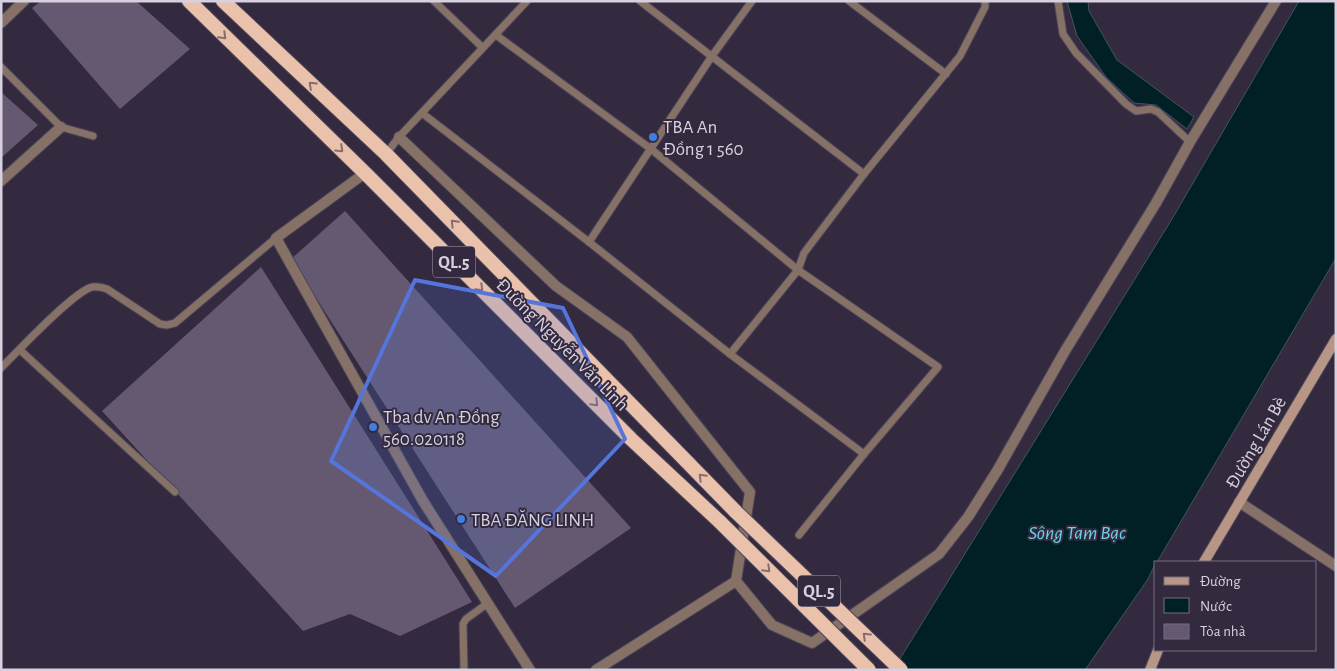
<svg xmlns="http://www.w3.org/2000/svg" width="1337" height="671" viewBox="0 0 1337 671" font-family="'Alegreya Sans',sans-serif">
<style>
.water{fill:#002026;stroke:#40555e}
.building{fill:#645971}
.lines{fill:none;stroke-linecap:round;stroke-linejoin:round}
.service-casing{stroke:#4d4559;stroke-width:9}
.minor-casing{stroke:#4d4559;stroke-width:12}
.secondary-casing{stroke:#4d4559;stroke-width:12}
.trunk-casing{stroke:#4d4559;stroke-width:16}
.service{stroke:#867166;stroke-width:7}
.minor{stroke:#867166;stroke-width:10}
.secondary{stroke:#b79685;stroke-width:10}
.trunk{stroke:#eac1ab;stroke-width:14}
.trunk-bridge-casing{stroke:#4d4559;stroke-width:16;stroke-linecap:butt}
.trunk-bridge{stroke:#eac1ab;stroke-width:14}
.oneway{stroke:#856e70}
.marked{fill:#5575da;fill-opacity:0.2;stroke:#5575da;stroke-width:4;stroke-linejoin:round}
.shop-dot{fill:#3f7fe0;stroke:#332a3f;stroke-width:2}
.labels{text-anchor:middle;stroke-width:4;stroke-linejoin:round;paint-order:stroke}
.shield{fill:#332a3f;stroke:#a69faf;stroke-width:1}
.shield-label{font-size:18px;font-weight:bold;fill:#d7d1df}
.poi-label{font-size:19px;fill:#d7d1df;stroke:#332a3f;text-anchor:start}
.street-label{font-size:19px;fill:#d7d1df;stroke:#332a3f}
.water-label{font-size:20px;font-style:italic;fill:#6cd1e4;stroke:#332a3f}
</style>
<rect width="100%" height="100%" fill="#332a3f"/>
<g class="water">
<path d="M1067,1H1088L1089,11L1117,60L1194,117L1187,129L1156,105L1134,103L1106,77L1077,36Z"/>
<path d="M1299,1H1336V258L1157,562H1156L1148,579L1085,670H893L1172,219Z"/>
</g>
<g class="building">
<path d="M41,1H136L190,49L120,109L32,8Z"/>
<path d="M1,92L38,125L1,158Z"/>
<path d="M345,211L631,528L515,608L291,259Z"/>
<path d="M261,267L472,602L400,636L350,614L303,631L102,411Z"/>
</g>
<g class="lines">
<g class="service-casing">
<g id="service">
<path d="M434,1L482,47"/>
<path d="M640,1L864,174"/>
<path d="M849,1L946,74"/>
<path d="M1058,1L1063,34L1076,53L1126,104L1136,111L1151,109L1158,112L1190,142"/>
<path d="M496,35L651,149L798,270L938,367L864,454L799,535"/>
<path d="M1,67L61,127L93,136"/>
<path d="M422,113L589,242L730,354L864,454"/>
<path d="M386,154L399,137L527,1"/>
<path d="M589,242L712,56L752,1"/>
<path d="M20,350L175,492"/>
<path d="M730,354L798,270L804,253L864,174L960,56L985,7V1"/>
<path d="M1,368C18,351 73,292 92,287C98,286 102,287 107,289L160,324L167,325L175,323L276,238"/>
<path d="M464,670L463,624L466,619L488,603"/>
</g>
</g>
<g class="minor-casing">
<g id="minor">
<path d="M1,23L24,1"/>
<path d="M399,137L556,286L627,337L750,492L736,581L772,625L812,643L939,554L968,517L997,471L1065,351L1156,203L1190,142L1276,1"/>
<path d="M365,173L276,238L423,501L530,670"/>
<path d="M1,181L61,127"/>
<path d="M1239,502L1336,566"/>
<path d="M596,670L736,581"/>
</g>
</g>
<g class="secondary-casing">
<g id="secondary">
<path d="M1204,562L1336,339"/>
<path d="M1150,670L1158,650"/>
</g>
</g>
<g class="trunk-casing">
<g id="trunk">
<path d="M189,1L365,173L631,439L720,522"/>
<path d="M223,1L386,154L736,512"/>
</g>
</g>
<use href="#service" class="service"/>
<use href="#minor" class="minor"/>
<use href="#secondary" class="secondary"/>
<use href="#trunk" class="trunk"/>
<g class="trunk-bridge-casing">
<g id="trunk-bridge">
<path d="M736,512L901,670"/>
<path d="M720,522L869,670"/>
</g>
</g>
<use href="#trunk-bridge" class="trunk-bridge"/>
</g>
<defs><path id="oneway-chevron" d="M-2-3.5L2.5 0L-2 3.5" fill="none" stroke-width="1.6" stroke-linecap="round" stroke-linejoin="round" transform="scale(1.25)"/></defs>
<g class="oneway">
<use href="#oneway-chevron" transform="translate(223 36) rotate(45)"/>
<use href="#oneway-chevron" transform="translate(312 85) rotate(-137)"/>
<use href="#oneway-chevron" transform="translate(340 149) rotate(44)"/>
<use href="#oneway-chevron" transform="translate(454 223) rotate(-134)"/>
<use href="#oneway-chevron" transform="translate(480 288) rotate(45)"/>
<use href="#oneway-chevron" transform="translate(595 403) rotate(45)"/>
<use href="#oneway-chevron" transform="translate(702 477) rotate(-135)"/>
<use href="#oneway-chevron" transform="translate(767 569) rotate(45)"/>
<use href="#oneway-chevron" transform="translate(866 636) rotate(-136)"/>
</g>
<path class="marked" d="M415,280L563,308L625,439L496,576L331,461Z"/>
<g class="shop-dot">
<circle cx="653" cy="137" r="5"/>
<circle cx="373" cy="427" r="5"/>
<circle cx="461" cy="519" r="5"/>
</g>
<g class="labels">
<g class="shield">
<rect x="433" y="246.5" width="42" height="31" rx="4"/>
<rect x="798" y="575.5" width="42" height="31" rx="4"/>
</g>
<g class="shield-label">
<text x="454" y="268">QL.5</text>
<text x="819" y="597">QL.5</text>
</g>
<g class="poi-label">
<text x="663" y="133">TBA An<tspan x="663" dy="22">Đồng 1 560</tspan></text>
<text x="383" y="423">Tba dv An Đồng<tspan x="383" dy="22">560.020118</tspan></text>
<text x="471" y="526">TBA ĐĂNG LINH</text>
</g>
<g class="street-label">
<text transform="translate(563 344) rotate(45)" y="7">Đường Nguyễn Văn Linh</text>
<text transform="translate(1255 442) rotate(-60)" y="7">Đường Lán Bè</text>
</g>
<g class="water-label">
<text x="1077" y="539">Sông Tam Bạc</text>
</g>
</g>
<rect width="1337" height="671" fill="none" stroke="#d7d1df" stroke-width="5"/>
<rect x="1154" y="561" width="162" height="90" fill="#332a3f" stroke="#756d7f"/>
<rect x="1164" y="577" width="25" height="8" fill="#b79685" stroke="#756d7f"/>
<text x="1200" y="586" font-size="15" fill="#d7d1df">Đường</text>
<rect x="1164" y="598" width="25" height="15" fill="#002026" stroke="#756d7f"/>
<text x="1200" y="611" font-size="15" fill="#d7d1df">Nước</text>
<rect x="1164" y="624" width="25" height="15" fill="#645971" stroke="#756d7f"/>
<text x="1200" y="636" font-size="15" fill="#d7d1df">Tòa nhà</text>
</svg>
